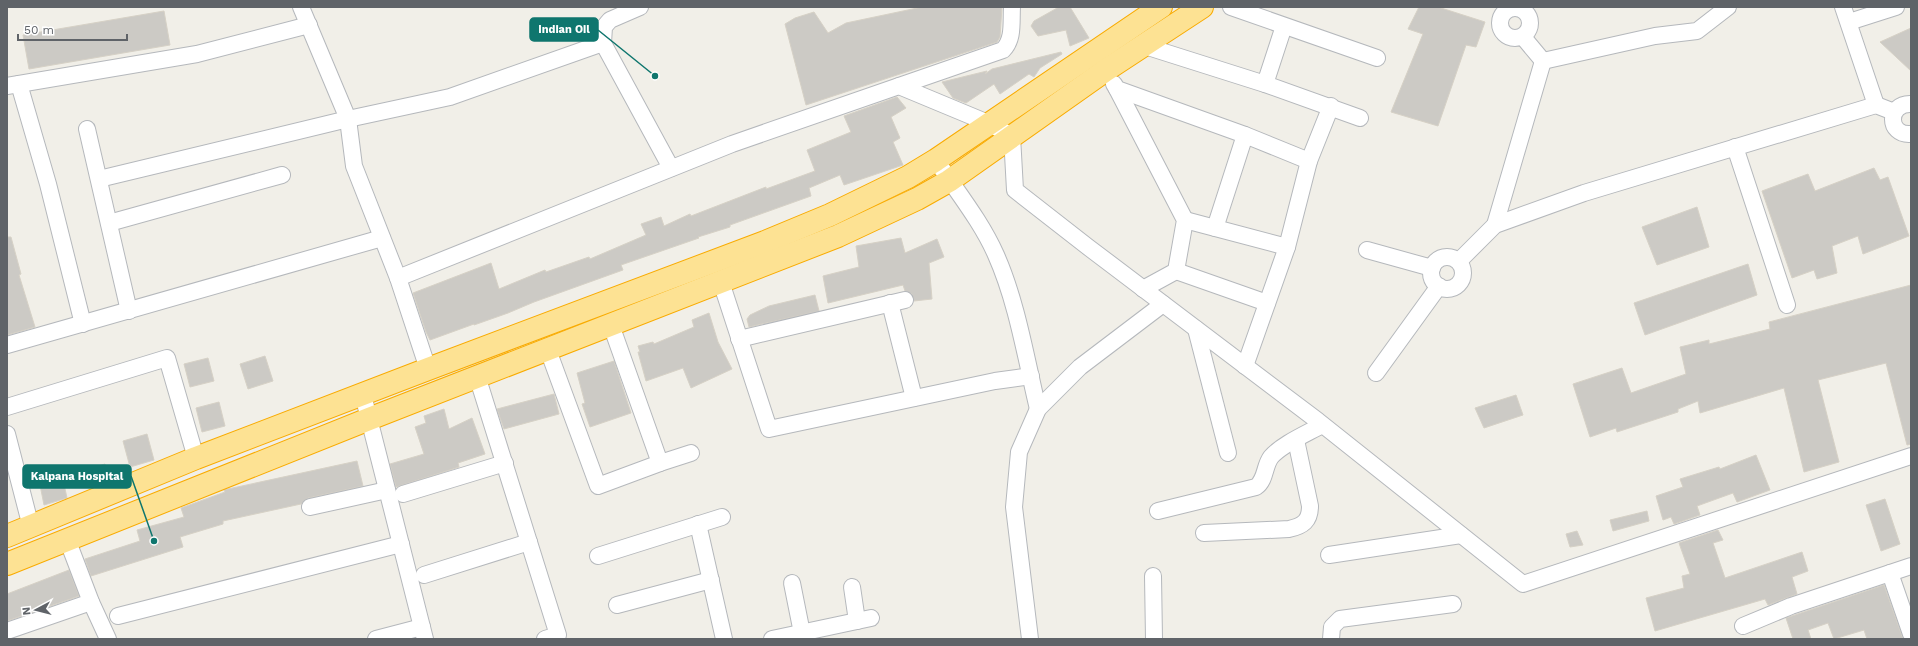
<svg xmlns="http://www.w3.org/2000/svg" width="1918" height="646" viewBox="0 0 1918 646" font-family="'Work Sans',sans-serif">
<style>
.building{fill:#cccac5;stroke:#d6d1c6}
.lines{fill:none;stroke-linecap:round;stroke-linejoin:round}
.minor-casing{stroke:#b5b8bc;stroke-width:18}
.highway-casing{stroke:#f9ab00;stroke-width:24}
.minor{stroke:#fff;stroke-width:16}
.highway{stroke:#fde293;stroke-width:22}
.leader{fill:none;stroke:#0f766e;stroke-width:1.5}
.callout-dot{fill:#0f766e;stroke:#fff;stroke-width:1.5}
.callout{fill:#0f766e;stroke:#0f766e;stroke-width:1.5}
.callout-label{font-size:11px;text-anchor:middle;font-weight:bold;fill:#fff}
</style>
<rect width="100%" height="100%" fill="#f1efe8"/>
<g class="building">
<path d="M922,7H1002L1000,37L997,42L806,105L785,24L795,18L814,12L828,33L846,23Z"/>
<path d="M1059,7H1070L1089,38L1070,46L1066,30L1038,36L1031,26L1034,21Z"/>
<path d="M1419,7H1438L1485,22L1476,47L1466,45L1438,126L1391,112L1423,34L1408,29Z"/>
<path d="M164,11L170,45L29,69L23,35Z"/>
<path d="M1911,28V71L1880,42Z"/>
<path d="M1061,52L1062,54L1040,68L1034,77L1029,74L1000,94L994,84L966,103L953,98L942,82L987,71L985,74L992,69Z"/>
<path d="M897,97L906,108L891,117L900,138L893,142L903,165L844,185L840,175L809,188L811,196L730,225V227L698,237L699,238L621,265L623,270L534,302L508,313L474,325V324L430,340L426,332L413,293L491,263L499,289L545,270L546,272L589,257L590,259L646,235L641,224L661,217L664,226L690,214L691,216L766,187V189L815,171L807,150L851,132L844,116Z"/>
<path d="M1874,168L1880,180L1888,177L1909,236L1863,254L1858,236L1832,246L1837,273L1817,279L1814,270L1792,278L1762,191L1808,174L1815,191Z"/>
<path d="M1697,207L1709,247L1657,265L1642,227Z"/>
<path d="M7,237H11L21,274L19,275L35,327L7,335Z"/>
<path d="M901,238L905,253L937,239L944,257L929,263L932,299L914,301L912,294L905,291L903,285L828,303L823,276L859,267L856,246Z"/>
<path d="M1748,264L1757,295L1645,335L1634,303Z"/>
<path d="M1911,285V444L1907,445L1886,363L1818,380L1839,462L1804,472L1784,388L1700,413L1698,401L1678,409V412L1617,432L1616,428L1590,437L1573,384L1622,368L1631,393L1686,374L1680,347L1709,340V344L1770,329L1769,322Z"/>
<path d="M815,295L819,311L749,327L747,319L750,315L769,306Z"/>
<path d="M709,313L718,342L732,369L691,388L683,368L646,381L638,352H640L638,346L653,342L654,344L694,327L692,320Z"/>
<path d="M265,356L273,381L248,389L240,364Z"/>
<path d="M208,358L214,381L190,387L184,364Z"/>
<path d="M614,361L631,413L590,427L582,404L585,403L577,373Z"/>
<path d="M554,394L559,414L504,429L497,409Z"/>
<path d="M1516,395L1523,415L1484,428L1475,408Z"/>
<path d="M219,402L225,426L202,432L196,408Z"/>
<path d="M444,409L449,429L472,418L485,454L458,463L459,467L396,487L390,464L424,454L415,427L426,423L424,416Z"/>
<path d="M147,434L154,460L130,467L123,441Z"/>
<path d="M1756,455L1770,490L1737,502L1733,493L1697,506L1700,515L1674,524L1671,517L1663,520L1656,496L1683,487L1680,479L1719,467L1720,469Z"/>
<path d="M357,461L363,486L308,498L301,504L223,521V524L180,537L183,547L91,576L85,559L140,541L137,530L184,517L181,508L225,492L224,490L228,489Z"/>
<path d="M105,464L110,479L89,485L85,470Z"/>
<path d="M62,475L67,498L44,505L39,480Z"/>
<path d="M1885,499L1900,544L1881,551L1866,505Z"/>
<path d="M1647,511L1649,521L1613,531L1610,520Z"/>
<path d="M1718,530L1723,540L1713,543L1725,578L1802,552L1808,571L1792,577L1797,594L1768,605L1765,599L1655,631L1646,598L1684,588L1682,576L1690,574L1679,543Z"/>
<path d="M1577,531L1583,545L1570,547L1566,534Z"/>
<path d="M69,570L79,596L7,621V594Z"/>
<path d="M1884,585L1903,639H1867L1864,630L1834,639L1828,623L1808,630L1811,639H1793L1786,618Z"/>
</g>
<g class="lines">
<g class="minor-casing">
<g id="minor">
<path d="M301,7L348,119L354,166L398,278L428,369"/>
<path d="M640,7L610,20L604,27L603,43L671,168"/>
<path d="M1231,7L1377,58"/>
<path d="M1843,7L1876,105"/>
<circle cx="1515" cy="23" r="15"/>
<path d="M1849,22L1896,7"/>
<path d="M1523,37L1543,61"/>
<path d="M1145,46L1265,84L1360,118"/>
<path d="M1543,61L1655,36L1697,31L1728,7"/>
<path d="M19,84L48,184L83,324"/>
<path d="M1114,84L1117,89L1245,135L1309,161"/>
<path d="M1265,84L1284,26"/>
<path d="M7,86L197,54L309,25"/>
<path d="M899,86L1003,50C1014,39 1011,22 1012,7"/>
<path d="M1117,89L1185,220L1176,271L1143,289"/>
<path d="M1911,104C1887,103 1887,136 1911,134"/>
<path d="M87,129L129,311"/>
<path d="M1735,147L1787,305"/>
<path d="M936,160C957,192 981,221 996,255C1017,302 1026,359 1038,409"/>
<path d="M99,179L348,119L450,97L603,43"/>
<path d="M1185,220L1287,247"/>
<path d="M109,223L282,175"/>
<path d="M1495,225L1543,61"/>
<path d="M1215,228L1245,135"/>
<path d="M1367,250L1432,268"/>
<circle cx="1447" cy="273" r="16"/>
<path d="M1459,261L1495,225L1584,193L1876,105L1894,112"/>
<path d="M1176,271L1267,303"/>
<path d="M398,278L732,144L899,86L988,123L1012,136L1015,190L1088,247L1318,421L1523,584L1911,456"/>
<path d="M721,282L769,429L995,381L1031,376"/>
<path d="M890,303L914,398"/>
<path d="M611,325L660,463"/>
<path d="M1196,329L1228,453"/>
<path d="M739,339L905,300"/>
<path d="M7,345L382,238"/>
<path d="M548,350L598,486L660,463L691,453"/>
<path d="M1245,366L1287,247L1309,161L1331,106"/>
<path d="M1376,373L1439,286"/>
<path d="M477,376L558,635L545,639"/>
<path d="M363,395L425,639"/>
<path d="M7,407L167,358L196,458"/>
<path d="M7,434L31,527"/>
<path d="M403,494L505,463"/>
<path d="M310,507L387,490"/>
<path d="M1158,511L1256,487C1266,480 1264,466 1271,457C1282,444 1308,433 1322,425"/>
<path d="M698,524L724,639"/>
<path d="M1204,533L1289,529C1303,526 1310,521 1310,506L1296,440"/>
<path d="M67,539L91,602L108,639"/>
<path d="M1329,555L1461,535"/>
<path d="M598,556L722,517"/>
<path d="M1890,573L1911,634"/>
<path d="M424,575L529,542"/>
<path d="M1153,576L1154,639"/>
<path d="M792,583L802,633"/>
<path d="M852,587L857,621"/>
<path d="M617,605L711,580"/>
<path d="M118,616L401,544"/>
<path d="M1743,626L1791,606L1911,566"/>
<path d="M7,631L91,602"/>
<path d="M376,639L422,627"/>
<path d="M772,639L871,618"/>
<path d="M1030,639L1014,507L1019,452L1038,409L1080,367L1163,304"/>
<path d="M1331,639L1332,627L1340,619L1453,604"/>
</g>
</g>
<g class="highway-casing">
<g id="highway">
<path d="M7,536L196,458L428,369L765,242L830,215L908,177L936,160L1161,7"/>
<path d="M7,564L369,419L838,236L917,199L949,181L1106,70L1202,7"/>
</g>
</g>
<use href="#minor" class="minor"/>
<use href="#highway" class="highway"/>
</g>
<path class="leader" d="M655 76L598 30M154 541L131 476"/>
<g class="callout-dot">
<circle cx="655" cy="76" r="4"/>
<circle cx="154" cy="541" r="4"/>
</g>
<g class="callout">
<rect x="530" y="18" width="68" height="23" rx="4"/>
<rect x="23" y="465" width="108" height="23" rx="4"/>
</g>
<g class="callout-label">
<text x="564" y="33">Indian Oil</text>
<text x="77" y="480">Kalpana Hospital</text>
</g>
<rect width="1918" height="646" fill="none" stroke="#5f6368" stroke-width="16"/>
<g transform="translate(36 610) rotate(263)" stroke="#ffffff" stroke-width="3" paint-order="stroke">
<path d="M0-3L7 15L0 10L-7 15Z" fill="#5f6368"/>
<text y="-6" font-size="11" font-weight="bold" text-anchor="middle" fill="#5f6368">N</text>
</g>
<path d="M18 34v6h109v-6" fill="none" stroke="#5f6368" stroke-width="2"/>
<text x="24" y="34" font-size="12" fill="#5f6368" stroke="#ffffff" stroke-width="3" paint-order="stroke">50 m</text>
</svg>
